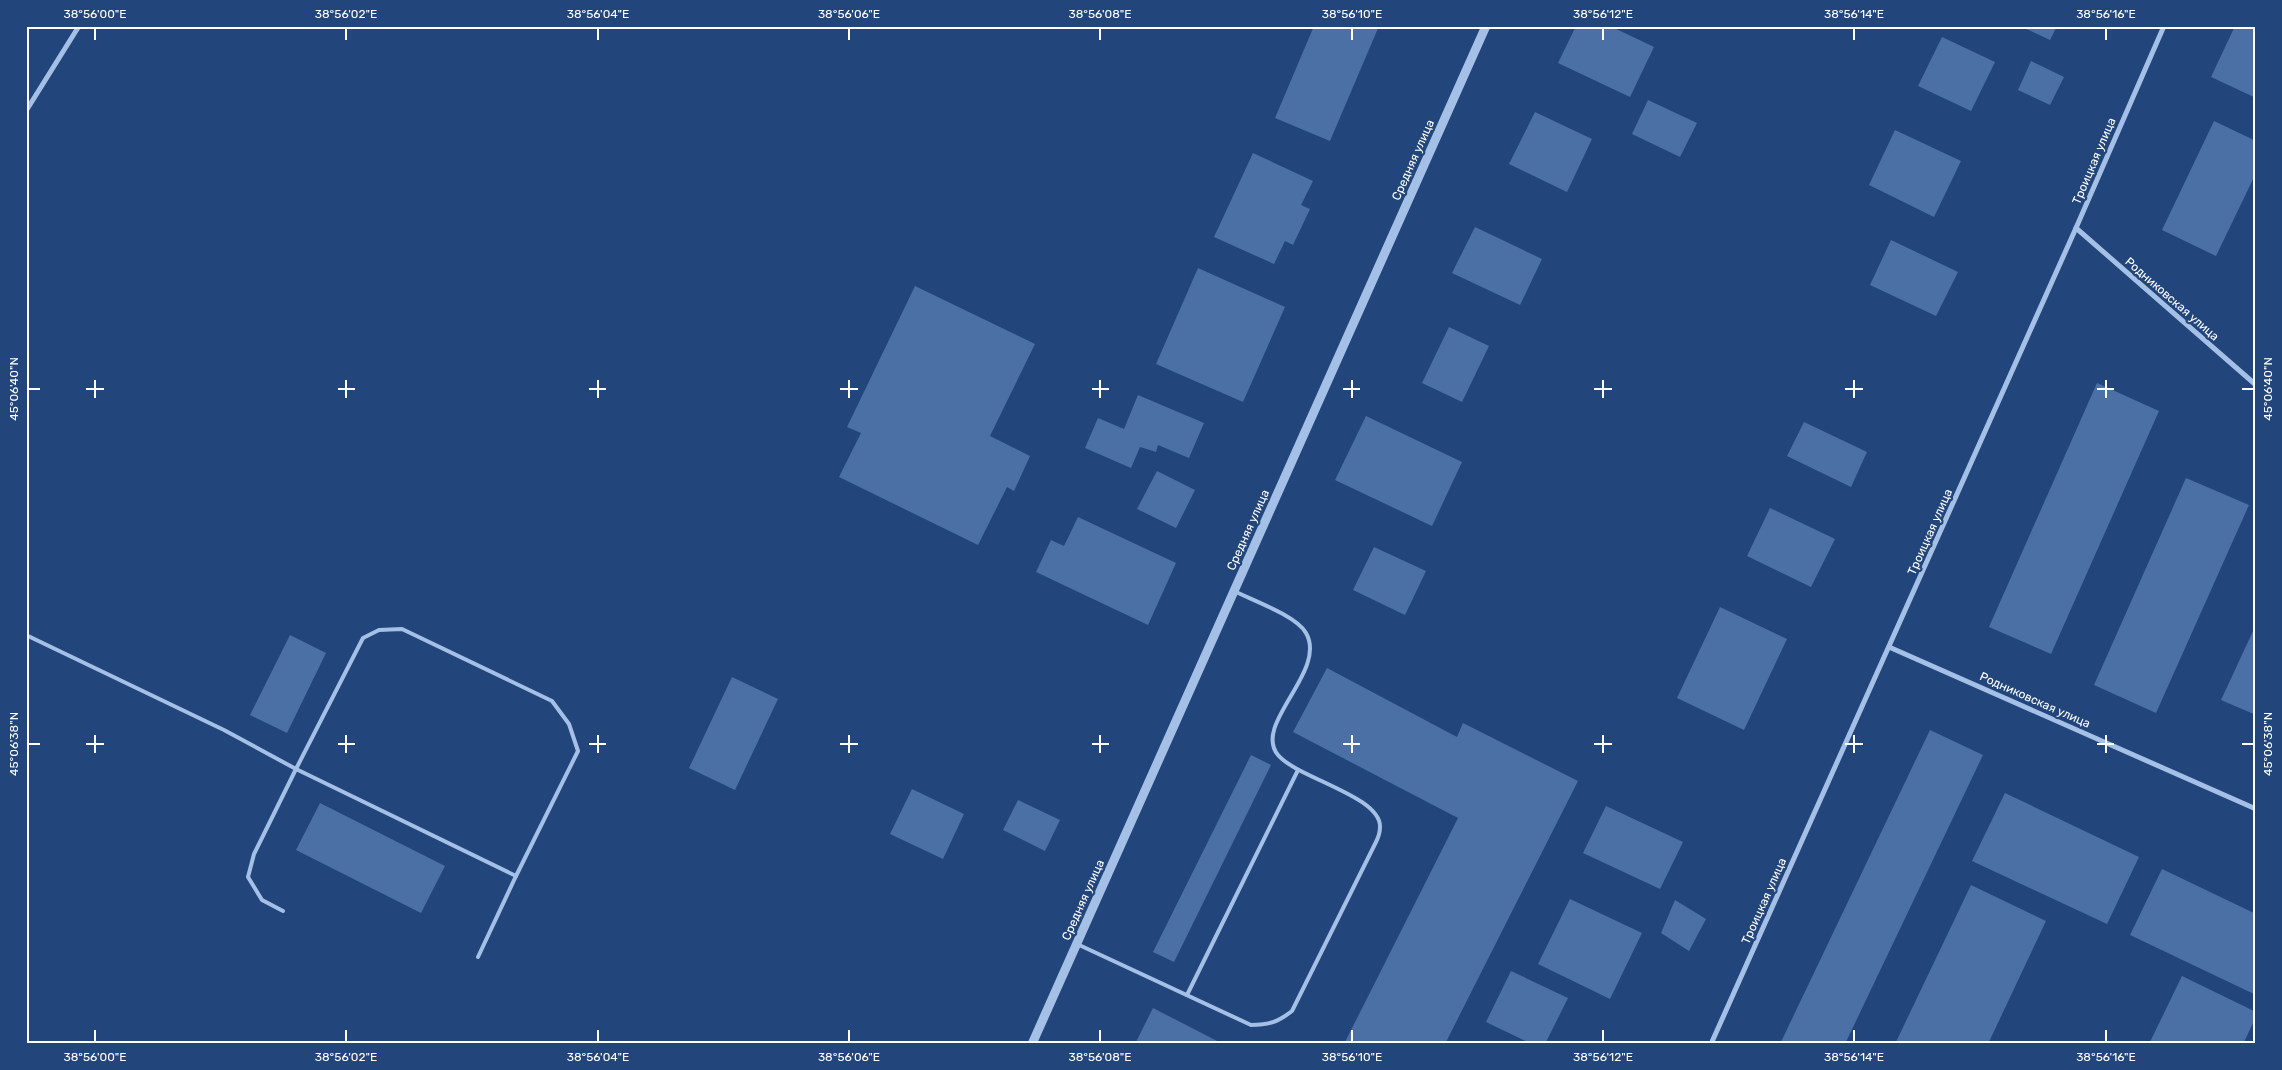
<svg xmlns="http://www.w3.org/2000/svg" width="2282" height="1070" viewBox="0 0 2282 1070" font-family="Rubik,sans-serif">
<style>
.building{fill:#4a70a5}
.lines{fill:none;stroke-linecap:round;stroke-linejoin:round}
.service{stroke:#a4c0e6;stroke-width:4}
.minor{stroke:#a4c0e6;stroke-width:5}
.tertiary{stroke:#a4c0e6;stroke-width:9}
.ticks{fill:none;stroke:#fff;stroke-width:2}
.labels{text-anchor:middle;stroke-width:4.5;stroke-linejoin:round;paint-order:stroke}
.street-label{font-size:12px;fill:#fff;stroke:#22467b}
.neatline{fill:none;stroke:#fff;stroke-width:2}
.ticks-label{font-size:12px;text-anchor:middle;fill:#fff}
</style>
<rect width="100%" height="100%" fill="#22467b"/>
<g class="building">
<path d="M1314,26H1379L1330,141L1275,118Z"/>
<path d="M1576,26H1610L1654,47L1630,97L1558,63Z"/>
<path d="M2020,26H2057L2050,40Z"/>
<path d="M2235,26H2256V98L2211,77Z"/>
<path d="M1942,37L1995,62L1971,111L1918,86Z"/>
<path d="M2031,61L2064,77L2050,105L2018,90Z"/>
<path d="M1648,100L1697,123L1680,157L1632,134Z"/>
<path d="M1535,112L1592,139L1567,192L1509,164Z"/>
<path d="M2214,121L2256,141V173L2216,256L2162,230Z"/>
<path d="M1895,130L1961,161L1934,217L1869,185Z"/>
<path d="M1253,153L1313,181L1301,205L1310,209L1293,245L1285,241L1274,264L1214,237Z"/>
<path d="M1475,227L1542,259L1520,305L1452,273Z"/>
<path d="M1891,240L1958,272L1936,316L1870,285Z"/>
<path d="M1198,268L1285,307L1243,402L1156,364Z"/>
<path d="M915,286L1035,344L990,436L1030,456L1014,491L1007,487L978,545L839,477L861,433L847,427Z"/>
<path d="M1449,327L1489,346L1462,402L1422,383Z"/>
<path d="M2097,383L2159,411L2051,654L1989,627Z"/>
<path d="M1138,395L1204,423L1189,458L1158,445L1156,452L1140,447L1131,468L1085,448L1098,418L1124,429Z"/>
<path d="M1366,416L1462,462L1432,526L1335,480Z"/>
<path d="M1804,422L1867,452L1851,487L1787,456Z"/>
<path d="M1157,471L1195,490L1176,528L1137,509Z"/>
<path d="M2186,478L2249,505L2156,713L2094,685Z"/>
<path d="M1770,508L1835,539L1811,587L1747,556Z"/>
<path d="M1078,517L1176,563L1148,625L1036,572L1051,540L1064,546Z"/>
<path d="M1374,547L1426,571L1405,615L1353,590Z"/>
<path d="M1720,607L1787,639L1744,730L1677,698Z"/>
<path d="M2254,629H2256V715L2221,700Z"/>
<path d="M290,635L326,653L287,733L250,715Z"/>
<path d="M1327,668L1457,737L1463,723L1578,781L1445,1044H1344L1458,818L1293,732Z"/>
<path d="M732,677L778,699L735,790L689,768Z"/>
<path d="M1930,730L1983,755L1845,1044H1780Z"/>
<path d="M1251,755L1271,765L1174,962L1153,952Z"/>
<path d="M912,789L964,814L943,859L890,834Z"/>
<path d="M2005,793L2139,857L2107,924L1972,861Z"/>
<path d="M1018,800L1060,820L1045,851L1003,830Z"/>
<path d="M320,803L445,866L421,913L296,850Z"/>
<path d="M1606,806L1683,842L1660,889L1583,853Z"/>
<path d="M2162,869L2256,914V995L2130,935Z"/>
<path d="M1971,885L2046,921L1988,1044H1895Z"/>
<path d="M1570,899L1642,933L1610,999L1538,964Z"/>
<path d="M1675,900L1706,919L1689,951L1661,933Z"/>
<path d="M1511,971L1568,998L1545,1044H1532L1486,1022Z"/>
<path d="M2182,976L2256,1012V1017L2243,1044H2149Z"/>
<path d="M1153,1008L1223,1044H1135Z"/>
</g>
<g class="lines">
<g class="service">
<path d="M402,629L552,701L569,724L578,751L516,876L296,769L363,638L379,630Z"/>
<path d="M26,635L224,730L296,769L254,854L248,877L262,900L283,911"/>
<path d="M1077,944L1251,1025C1269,1025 1278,1022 1292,1011L1376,842C1378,838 1380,832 1380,827C1381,796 1297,778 1278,755C1252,724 1328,671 1306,633C1297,616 1252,600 1234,591"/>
<path d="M478,957L516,876"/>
<path d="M1187,995L1298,770"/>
</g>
<g class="minor">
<path d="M26,111L79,26"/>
<path d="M2076,228L2256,385"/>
<path d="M1889,647L2256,809"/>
<path d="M1711,1044L2076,228L2164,26"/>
</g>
<path class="tertiary" d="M1032,1044L1486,26"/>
</g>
<path class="ticks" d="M95,28V40M346,28V40M598,28V40M849,28V40M1100,28V40M1352,28V40M1603,28V40M1854,28V40M2106,28V40M95,380V398M346,380V398M598,380V398M849,380V398M1100,380V398M1352,380V398M1603,380V398M1854,380V398M2106,380V398M28,389H40M86,389H104M338,389H355M589,389H606M840,389H858M1092,389H1109M1343,389H1360M1594,389H1612M1845,389H1863M2097,389H2114M2242,389H2254M95,735V753M346,735V753M598,735V753M849,735V753M1100,735V753M1352,735V753M1603,735V753M1854,735V753M2106,735V753M28,744H40M86,744H104M338,744H355M589,744H606M840,744H858M1092,744H1109M1343,744H1360M1594,744H1612M1845,744H1863M2097,744H2114M2242,744H2254M95,1030V1042M346,1030V1042M598,1030V1042M849,1030V1042M1100,1030V1042M1352,1030V1042M1603,1030V1042M1854,1030V1042M2106,1030V1042"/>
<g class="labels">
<g class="street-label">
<text transform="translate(1413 160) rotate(-66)" y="4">Средняя улица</text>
<text transform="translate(2094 161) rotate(-67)" y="4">Троицкая улица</text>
<text transform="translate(2172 299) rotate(41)" y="4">Родниковская улица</text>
<text transform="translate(1248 530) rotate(-66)" y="4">Средняя улица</text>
<text transform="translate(1930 532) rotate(-66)" y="4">Троицкая улица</text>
<text transform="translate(2035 700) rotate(24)" y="4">Родниковская улица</text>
<text transform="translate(1083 900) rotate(-66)" y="4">Средняя улица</text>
<text transform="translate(1764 901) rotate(-66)" y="4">Троицкая улица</text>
</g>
</g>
<rect width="2282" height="1070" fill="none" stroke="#22467b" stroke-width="55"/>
<rect x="28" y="28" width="2226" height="1014" class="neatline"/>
<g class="ticks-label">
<text x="95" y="18">38°56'00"E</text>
<text x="346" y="18">38°56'02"E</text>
<text x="598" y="18">38°56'04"E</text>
<text x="849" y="18">38°56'06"E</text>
<text x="1100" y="18">38°56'08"E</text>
<text x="1352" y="18">38°56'10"E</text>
<text x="1603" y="18">38°56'12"E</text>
<text x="1854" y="18">38°56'14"E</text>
<text x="2106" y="18">38°56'16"E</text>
<text transform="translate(14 389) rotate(-90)" y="4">45°06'40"N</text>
<text transform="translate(2268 389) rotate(-90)" y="4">45°06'40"N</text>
<text transform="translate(14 744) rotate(-90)" y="4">45°06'38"N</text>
<text transform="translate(2268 744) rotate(-90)" y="4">45°06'38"N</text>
<text x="95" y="1061">38°56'00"E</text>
<text x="346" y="1061">38°56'02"E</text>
<text x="598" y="1061">38°56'04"E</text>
<text x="849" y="1061">38°56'06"E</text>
<text x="1100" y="1061">38°56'08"E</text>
<text x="1352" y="1061">38°56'10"E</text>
<text x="1603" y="1061">38°56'12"E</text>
<text x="1854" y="1061">38°56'14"E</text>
<text x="2106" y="1061">38°56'16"E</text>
</g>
</svg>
